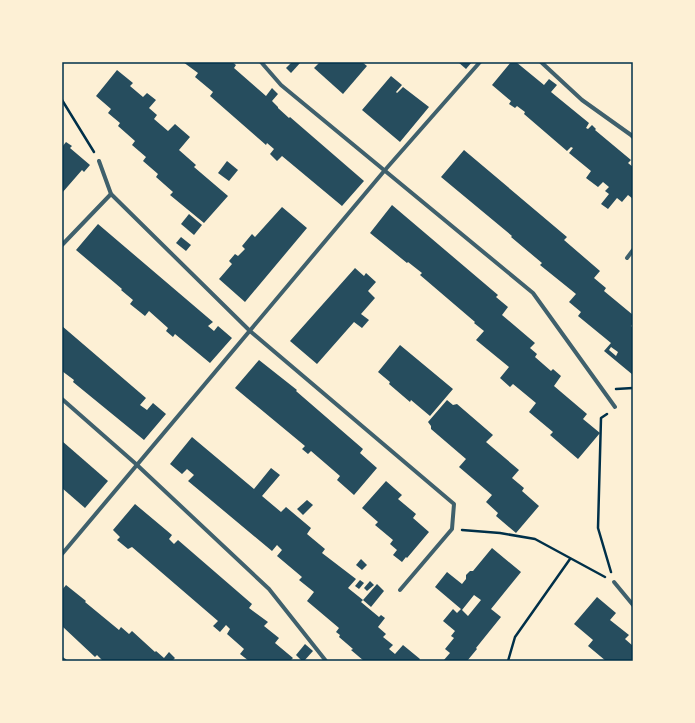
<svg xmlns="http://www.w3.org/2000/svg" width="695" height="723" viewBox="0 0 695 723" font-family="Helvetica,sans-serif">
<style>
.building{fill:#264d5e;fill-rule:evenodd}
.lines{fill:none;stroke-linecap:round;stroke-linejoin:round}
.path{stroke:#003049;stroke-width:2.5}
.minor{stroke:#3f606c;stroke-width:4}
.neatline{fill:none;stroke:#003049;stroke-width:1.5}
</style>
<rect width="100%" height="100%" fill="#fdf0d5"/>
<g class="building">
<path d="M183,62H232L236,65L234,68L266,96L272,88L278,94L272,101L278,107V108L289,118L290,117L364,181L342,206L282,156L277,161L270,154L274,149L267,143L266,145L210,96L213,92L195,77L198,73Z"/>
<path d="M292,62H301L291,73L286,68Z"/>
<path d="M320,62H362L367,66L343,94L314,68Z"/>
<path d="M458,62H472L466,69Z"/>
<path d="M511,62H516L544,85L549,79L557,85L551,92L589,123L586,128L588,129L592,125L596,129L595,130L631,160L628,163L633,167V199L628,195L622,202L617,198L608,209L601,204L609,194L605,191L609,187L603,182L598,187L586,178L591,171L569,153L573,148L571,147L567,151L524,114L525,112L517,106L515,108L509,104L511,101L492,85Z"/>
<path d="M117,70L133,83L130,86L143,97L147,93L156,100L149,108L157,115L154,119L168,131L175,124L190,137L179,150L196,165L194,167L228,196L204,223L170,195L173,192L156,177L158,174L143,161L146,157L132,145L135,141L118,126L120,123L108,113L111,109L96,96Z"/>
<path d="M391,76L402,85L396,92L397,93L403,87L429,107L400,142L362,110Z"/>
<path d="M66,142L72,146L70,148L90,165L84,172L82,170L62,193V147Z"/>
<path d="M464,150L567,237L564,240L600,271L594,278L606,288L604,291L633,315V323L631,326L633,328V375L604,351L611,343L578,316L581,312L569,302L576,294L540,265L542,263L511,237L512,236L441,177ZM611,347L618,352L616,356L609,350Z"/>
<path d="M227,161L238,170L229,181L218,173Z"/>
<path d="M392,205L498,295L496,297L508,307L502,315L535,343L530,348L537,354L535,357L551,371L553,369L561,376L554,386L587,414L583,419L600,433L578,459L550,435L553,432L529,412L536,403L513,384L510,387L500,378L509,367L476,340L484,331L474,323L475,322L420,275L422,273L408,262L407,263L370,233Z"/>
<path d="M282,207L307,228L245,302L219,279L232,264L229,261L235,254L238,256L245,249L242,246L252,234L255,237Z"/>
<path d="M189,214L202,225L194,235L181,224Z"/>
<path d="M98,224L213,322L208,326L214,331L218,326L232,338L210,363L175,334L173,337L166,331L168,328L149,311L145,316L130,304L133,300L121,290L122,289L76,250Z"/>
<path d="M181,237L191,245L186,251L176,243Z"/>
<path d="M355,268L364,276L366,273L376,282L368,291L375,298L361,314L369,320L362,328L354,322L317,364L290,341Z"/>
<path d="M62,326L146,398L140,405L147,410L153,403L166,414L144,440L73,382L74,380L62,371Z"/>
<path d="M400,345L453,389L430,416L411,400L410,402L389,384L390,382L378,372Z"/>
<path d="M259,360L297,390L296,391L363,449L360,453L377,468L354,495L337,480L340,476L311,451L308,454L302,449L305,446L235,388Z"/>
<path d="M447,400L453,405L457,404L493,435L486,442L519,470L512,478L524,488L522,491L539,506L516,533L496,516L498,513L486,502L492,495L459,467L466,459L431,429V426L428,422Z"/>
<path d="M192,437L254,489L271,468L280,475L262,496L281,512L286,507L311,528L307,534L325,549L322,553L356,579L348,588L363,600L361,602L379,617L381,615L385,618L378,627L386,634L383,637L393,645L389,649L395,654L403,645L420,659L419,661H364L351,650L353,649L339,637L340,635L336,632L339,628L307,601L314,592L299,580L302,577L277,556L282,550L277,545L272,551L188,481L194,475L187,469L182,474L170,464Z"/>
<path d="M62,441L108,481L85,508L62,488Z"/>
<path d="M386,481L402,495L398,499L416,514L413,518L429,532L407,558L406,557L402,562L393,555L397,550L390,544L393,540L375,525L378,522L362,508Z"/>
<path d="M307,500L313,505L303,515L297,509Z"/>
<path d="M135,504L172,535L169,539L174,544L178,540L252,604L249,608L268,622L264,626L279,638L275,643L293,658L290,661H249L240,654L244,649L227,634L230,629L226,625L220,632L213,626L218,621L132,547L128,549L117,540L120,537L113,530Z"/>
<path d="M492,548L521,572L491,609L501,617L476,648L477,649L467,661H443L450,653L445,649L454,638L451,636L455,631L443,621L453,609L457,613L461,609L435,587L447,572L462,584L466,579V575L470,571H473ZM474,595L481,600L468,616L462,610Z"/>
<path d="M361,559L367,565L362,570L356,565Z"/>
<path d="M360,580L364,583L359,589L355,586Z"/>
<path d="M370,581L374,585L367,591L364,588Z"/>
<path d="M377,584L384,591L371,607L363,600Z"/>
<path d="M66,585L86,601L85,602L119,630L121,627L129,634L132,631L155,652L156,651L164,658L169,652L175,658L172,661H103L97,655L95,657L63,627L62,629V590Z"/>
<path d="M597,597L616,613L610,620L629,635L625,639L633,646V661H606L588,646L593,640L574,624Z"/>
<path d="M305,644L313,651L304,661H302L296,655Z"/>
</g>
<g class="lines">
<g class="path">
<path d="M62,100L94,152"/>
<path d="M616,389L633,388"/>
<path d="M607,414L601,418L598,528L611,572"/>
<path d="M462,530L500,533L535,539L605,577"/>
<path d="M508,661L515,637L570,559"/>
</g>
<g class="minor">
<path d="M261,62L281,85L533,293L615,407"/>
<path d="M541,62L582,100L631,135L633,137"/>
<path d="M99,161L111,194L250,331L454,504L452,529L400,590"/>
<path d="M62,245L111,194"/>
<path d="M627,258L633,250"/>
<path d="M62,399L136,464L269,589L326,661"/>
<path d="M62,554L385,170L480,62"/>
<path d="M614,582L633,605"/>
<path d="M62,659L65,661"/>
</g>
</g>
<rect width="695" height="723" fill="none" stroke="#fdf0d5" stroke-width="126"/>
<rect x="63" y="63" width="569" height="597" class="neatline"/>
</svg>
